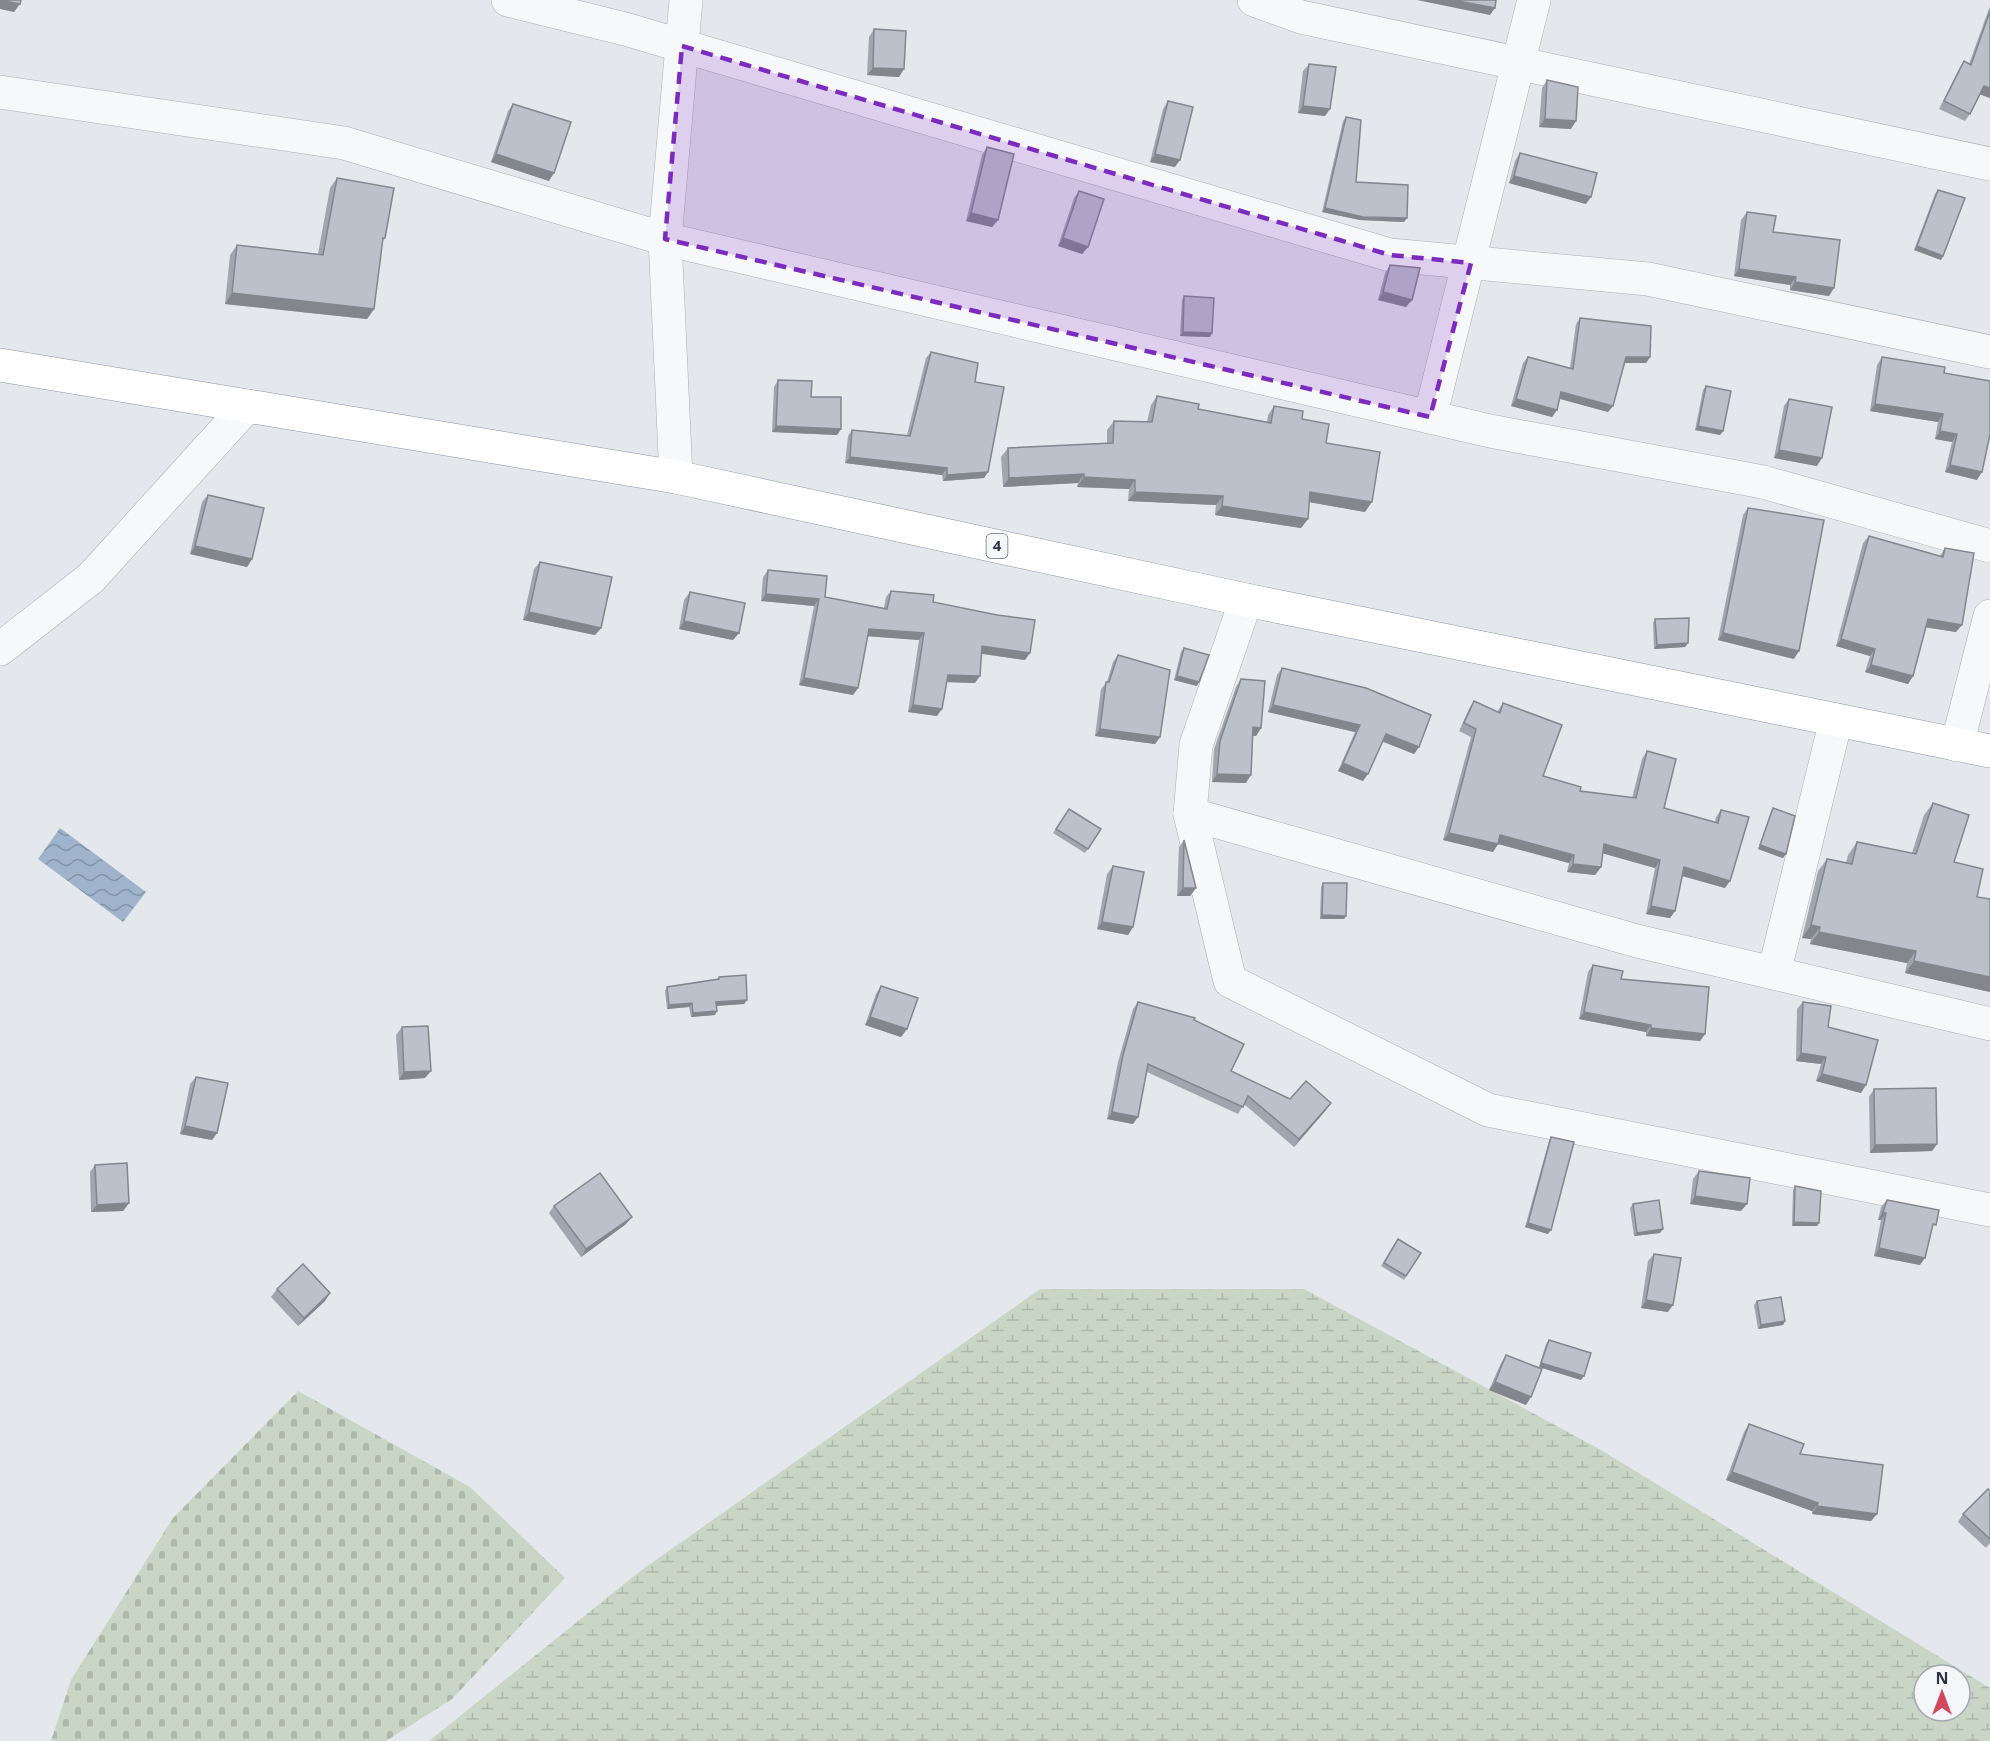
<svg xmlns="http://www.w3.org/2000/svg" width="1990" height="1741" viewBox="0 0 1990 1741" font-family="'Noto Sans',sans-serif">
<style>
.wetland{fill:url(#wetland-marsh);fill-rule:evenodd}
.cemetery{fill:url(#cemetery-stones)}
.water{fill:url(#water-waves)}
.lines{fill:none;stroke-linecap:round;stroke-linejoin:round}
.minor-casing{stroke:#a9aeb7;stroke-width:34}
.highway-casing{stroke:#8b94a3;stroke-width:34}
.minor{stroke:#f7f8fa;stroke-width:33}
.highway{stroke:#fff;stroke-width:33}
.wall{fill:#a1a5ae}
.shaded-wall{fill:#83868d}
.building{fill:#bbc0ca;stroke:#83868d;stroke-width:1.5}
.marked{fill:#7b2cbf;fill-opacity:0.2;stroke:#7b2cbf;stroke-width:4.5;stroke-dasharray:12 8;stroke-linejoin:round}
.labels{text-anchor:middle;stroke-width:6;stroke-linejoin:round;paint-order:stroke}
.shield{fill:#f4f6f9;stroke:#676e7b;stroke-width:1.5}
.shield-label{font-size:15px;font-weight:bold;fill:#2b3445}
</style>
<defs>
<pattern id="wetland-marsh" width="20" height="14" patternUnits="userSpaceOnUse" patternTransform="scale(1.5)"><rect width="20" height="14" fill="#c9d6c5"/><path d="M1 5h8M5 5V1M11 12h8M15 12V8" fill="none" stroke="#adb8ab"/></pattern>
<pattern id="cemetery-stones" width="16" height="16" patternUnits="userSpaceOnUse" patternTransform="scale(1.5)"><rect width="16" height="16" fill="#c9d6c5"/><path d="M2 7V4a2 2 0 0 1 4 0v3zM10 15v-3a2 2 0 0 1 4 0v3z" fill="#adb8ab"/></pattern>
<pattern id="water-waves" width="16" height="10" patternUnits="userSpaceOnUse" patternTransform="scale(1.5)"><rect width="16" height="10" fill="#9fb4cc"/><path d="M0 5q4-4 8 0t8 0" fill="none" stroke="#8293a7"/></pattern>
</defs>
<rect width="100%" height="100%" fill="#e4e7ec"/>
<path class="wetland" d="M1040,1289H1304L1601,1450L1990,1688V1741H429L639,1572ZM1924,1675H1960V1711H1924Z"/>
<path class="cemetery" d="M298,1391L470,1487L565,1578L452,1699L386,1741H51L71,1680L173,1518Z"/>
<path class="water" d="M60,828L146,892L123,922L38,859Z"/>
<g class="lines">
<g class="minor-casing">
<g id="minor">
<path d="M508,0L625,29L1390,255L1648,279L1990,352"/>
<path d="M1254,0L1301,17L1990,164"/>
<path d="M0,92L344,143L665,239L1490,431L1763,482L1990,546"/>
<path d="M1430,417L1534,0"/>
<path d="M676,477L665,239L686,0"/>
<path d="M1246,600L1196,745L1190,814L1637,941L1990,1024"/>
<path d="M0,649L91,578L247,406"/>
<path d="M1957,745L1990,616"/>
<path d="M1190,814L1230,981L1488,1110L1990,1210"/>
<path d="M1774,973L1836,720"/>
</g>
</g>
<g class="highway-casing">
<path id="highway" d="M0,365L676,477L1246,600L1990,751"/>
</g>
<use href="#minor" class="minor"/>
<use href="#highway" class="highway"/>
</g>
<g class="wall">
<path d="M1990,6V98L1980,94L1970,114L1965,121L1939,109L1959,69L1964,61L1969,64Z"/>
<path d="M874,29L899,77L867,75L869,37Z"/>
<path d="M1309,64L1325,116L1298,113L1303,71Z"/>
<path d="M1547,80L1571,129L1539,127L1542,88Z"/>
<path d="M1168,101L1175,167L1150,162L1163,109Z"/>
<path d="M513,104L549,181L491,162L508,111Z"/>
<path d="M1346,117L1356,182L1404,222L1360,220L1322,212L1343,121Z"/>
<path d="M987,147L998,220L992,227L966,221L982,155Z"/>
<path d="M1520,153L1586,204L1509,183L1515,161Z"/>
<path d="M337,178L385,238L382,242L374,309L367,319L225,304L230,255L237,245L318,254L330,188Z"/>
<path d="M1938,190L1943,256L1941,260L1914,250L1935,194Z"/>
<path d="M1079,191L1088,247L1082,254L1058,246L1074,198Z"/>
<path d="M1747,212L1773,232L1829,296L1790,290V285L1734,276L1741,220Z"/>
<path d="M1390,265L1406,307L1378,300L1385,273Z"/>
<path d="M1184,296L1212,333L1210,337L1180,336L1182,300Z"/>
<path d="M1580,318L1650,357L1646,363H1625L1613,406L1608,412L1560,399L1557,410L1552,417L1511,406L1523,363L1528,357L1570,368L1576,324Z"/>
<path d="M931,352L975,382L988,472L984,478L943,481L942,475L845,463L848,436L852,430L907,435L926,358Z"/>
<path d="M1882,357L1944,373L1977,480L1945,472L1952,442L1935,439L1938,422L1870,411L1877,365Z"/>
<path d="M778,380L811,397L841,429L837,435L772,432L774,387Z"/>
<path d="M1706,386L1723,431L1720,435L1695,430L1703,390Z"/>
<path d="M1157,396L1198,409L1267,422L1268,415L1274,406L1302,419L1326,443L1365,512L1309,502L1308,519L1301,528L1215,515L1216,505L1128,501L1129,489L1077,487L1078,483L1003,487L1001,457L1008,448L1107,443V430L1114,421L1147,422L1151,405Z"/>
<path d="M1789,399L1817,466L1774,458L1784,406Z"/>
<path d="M208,495L252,559L247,567L190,554L202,502Z"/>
<path d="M1748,508L1794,659L1718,640L1743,515Z"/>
<path d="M1869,536L1940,556L1945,548L1956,632L1926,627L1913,676L1908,684L1865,672L1870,656L1836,646L1863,543Z"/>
<path d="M540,562L601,628L595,635L523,620L534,569Z"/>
<path d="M768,570L825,597L884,608L886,597L891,591L933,602L1025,660L982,654L975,683L947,682L937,716L908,712L919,640L867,636L858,688L853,695L799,685L814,606L761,601L763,577Z"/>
<path d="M690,592L739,633L733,640L679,629L684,600Z"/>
<path d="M1655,619L1688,643L1685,647L1654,649L1653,623Z"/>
<path d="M1184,648L1197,686L1174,680L1181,652Z"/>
<path d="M1118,655L1160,737L1155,744L1095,736L1101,689L1107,682L1113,662Z"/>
<path d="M1282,668L1419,747L1414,754L1383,741L1363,781L1338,771L1355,732L1268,712L1277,675Z"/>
<path d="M1241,679L1261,728L1256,736H1253L1246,783L1212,782L1214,749L1236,687Z"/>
<path d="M1474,701L1497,712L1503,703L1543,776L1580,791L1632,798L1642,759L1647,751L1664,808L1715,822L1716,817L1721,810L1725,888L1682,876L1675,911L1670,918L1646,914L1655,868L1602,853L1601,867L1595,875L1567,872L1569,863L1498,844L1493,852L1443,840L1471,737L1459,731L1469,709Z"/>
<path d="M1933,803L1954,862L1977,897L1990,899V992L1905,973L1907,963L1810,944L1811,939L1802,938L1818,871L1827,859L1846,863L1848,855L1857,842L1912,853L1924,815Z"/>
<path d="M1773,808L1783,858L1758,849L1771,812Z"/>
<path d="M1069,809L1101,829L1085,853L1053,833Z"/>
<path d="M1184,840L1196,888L1190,896H1177L1179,847Z"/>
<path d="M1113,866L1133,927L1128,935L1097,929L1107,874Z"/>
<path d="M1323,883L1346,916L1344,919H1320L1321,887Z"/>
<path d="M1593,965L1621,979L1705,1034L1700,1041L1646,1036V1032L1579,1019L1588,972Z"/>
<path d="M719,977L747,1000L744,1004L717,1006L715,1015L691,1017L689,1007L667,1009L665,991L667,987L717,979Z"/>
<path d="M881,986L907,1029L901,1037L865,1025L876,994Z"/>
<path d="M1138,1002L1194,1020L1231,1071L1290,1099L1326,1110L1294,1147L1244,1104L1238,1114L1147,1072L1133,1124L1107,1119L1118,1062L1133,1009Z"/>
<path d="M1803,1002L1828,1027L1861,1093L1816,1081L1821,1064L1796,1061L1797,1009Z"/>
<path d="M402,1027L425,1078L399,1080L396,1035Z"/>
<path d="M196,1077L217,1133L212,1140L180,1134L190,1084Z"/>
<path d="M1874,1089L1937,1144L1932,1151L1870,1153L1869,1097Z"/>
<path d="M1551,1137L1548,1234L1525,1227L1549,1141Z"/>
<path d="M95,1165L129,1203L123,1211L91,1212L90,1172Z"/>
<path d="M1699,1171L1741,1211L1690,1204L1693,1179Z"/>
<path d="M1795,1186L1819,1223L1817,1226H1792L1793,1190Z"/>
<path d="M1887,1200L1920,1265L1874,1256L1881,1220H1878L1881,1207Z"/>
<path d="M1633,1204L1660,1233L1634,1236L1630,1208Z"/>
<path d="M554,1206L626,1224L581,1257L549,1213Z"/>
<path d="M1395,1243L1421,1253L1404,1280L1381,1266Z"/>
<path d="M1654,1254L1668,1312L1641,1308L1648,1261Z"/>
<path d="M277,1289L325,1301L298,1326L271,1297Z"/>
<path d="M1757,1301L1785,1321L1783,1325L1758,1329L1754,1305Z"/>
<path d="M1549,1340L1581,1380L1539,1367L1546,1344Z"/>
<path d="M1506,1355L1526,1405L1489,1390L1501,1363Z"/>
<path d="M1749,1424L1800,1454L1877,1514L1871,1521L1812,1514V1511L1726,1480L1744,1432Z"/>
<path d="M1990,1491V1543L1986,1548L1958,1522L1963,1514Z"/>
</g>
<g class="shaded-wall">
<path d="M0,0L20,4L14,12L0,9Z"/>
<path d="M1417,0H1453L1495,8L1490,15Z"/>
<path d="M873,68L904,69L899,77L867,75Z"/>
<path d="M1984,86L1990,88V98L1979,94Z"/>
<path d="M1303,106L1330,109L1325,116L1298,113Z"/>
<path d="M1545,119L1576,121L1571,129L1539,127Z"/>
<path d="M496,154L554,173L549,181L491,162Z"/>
<path d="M1155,154L1180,160L1175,167L1150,162Z"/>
<path d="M1514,176L1591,197L1586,204L1509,183Z"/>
<path d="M1325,208L1407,218L1404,222L1360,220L1322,212Z"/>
<path d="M971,213L998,220L992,227L966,221Z"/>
<path d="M1063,238L1088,247L1082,254L1058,246Z"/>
<path d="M1917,246L1943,256L1941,260L1914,250Z"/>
<path d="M1739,269L1796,277L1790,285L1734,276Z"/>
<path d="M1795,282L1834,288L1829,296L1790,290Z"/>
<path d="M1383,292L1412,300L1406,307L1378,300Z"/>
<path d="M232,293L374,309L367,319L225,304Z"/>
<path d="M1183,332L1212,333L1210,337L1180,336Z"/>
<path d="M1626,357H1650L1646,363H1622Z"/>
<path d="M1561,392L1613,406L1608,412L1557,398Z"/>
<path d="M1516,399L1557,410L1552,417L1511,406Z"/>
<path d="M1875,404L1943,414L1938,422L1870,411Z"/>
<path d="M776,426L841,429L837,435L772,432Z"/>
<path d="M1698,426L1723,431L1720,435L1695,430Z"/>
<path d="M1940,431L1957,434L1952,442L1935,439Z"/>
<path d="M1779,450L1822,458L1817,466L1774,458Z"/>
<path d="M850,457L947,468L942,475L845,463Z"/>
<path d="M1950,465L1982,472L1977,480L1945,472Z"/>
<path d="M988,472L984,478L943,481L947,475Z"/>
<path d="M1084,474L1078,483L1003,487L1009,478Z"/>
<path d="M1084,477L1135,480L1129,489L1077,487Z"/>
<path d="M1135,492L1223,496L1216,505L1128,501Z"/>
<path d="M1310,492L1372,502L1365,512L1303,501Z"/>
<path d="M1222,506L1308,519L1301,528L1215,515Z"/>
<path d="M195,546L252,559L247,567L190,554Z"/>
<path d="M766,594L819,599L814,606L761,601Z"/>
<path d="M529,612L601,628L595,635L523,620Z"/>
<path d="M1928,619L1962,625L1956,632L1923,627Z"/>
<path d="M684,621L739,633L733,640L679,629Z"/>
<path d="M869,629L924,633L919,640L864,636Z"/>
<path d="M1723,633L1799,651L1794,659L1718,640Z"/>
<path d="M1841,639L1875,649L1870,656L1836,646Z"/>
<path d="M1688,643L1685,647L1654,649L1657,645Z"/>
<path d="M982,646L1030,653L1025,660L977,653Z"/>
<path d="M1871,665L1913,676L1908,684L1865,672Z"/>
<path d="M948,675L980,676L975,683L943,682Z"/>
<path d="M1177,676L1199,682L1197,686L1174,680Z"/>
<path d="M804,678L858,688L853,695L799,685Z"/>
<path d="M913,705L942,709L937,716L908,712Z"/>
<path d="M1273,705L1360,725L1355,732L1268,712Z"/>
<path d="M1253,727L1261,728L1256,736L1248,735Z"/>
<path d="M1100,729L1160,737L1155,744L1095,736Z"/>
<path d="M1386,734L1419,747L1414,754L1381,741Z"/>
<path d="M1343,763L1368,774L1363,781L1338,771Z"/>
<path d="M1217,774L1251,775L1246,783L1212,782Z"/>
<path d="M1449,833L1498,844L1493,852L1443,840Z"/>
<path d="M1500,835L1574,855L1569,863L1495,843Z"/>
<path d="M1604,844L1660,860L1655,868L1598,852Z"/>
<path d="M1760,845L1786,854L1783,858L1758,849Z"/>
<path d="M1573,864L1601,867L1595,875L1567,872Z"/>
<path d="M1684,867L1730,881L1725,888L1679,875Z"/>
<path d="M1183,888H1196L1190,896H1177Z"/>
<path d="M1651,906L1675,911L1670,918L1646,914Z"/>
<path d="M1322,915L1346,916L1344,919H1320Z"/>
<path d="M1102,922L1133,927L1128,935L1097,929Z"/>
<path d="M1811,925L1820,927L1811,939L1802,938Z"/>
<path d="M1819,932L1916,951L1907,963L1810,944Z"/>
<path d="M1914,961L1990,977V992L1905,973Z"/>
<path d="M747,1000L744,1004L714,1006L716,1002Z"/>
<path d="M692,1003L689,1007L667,1009L669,1005Z"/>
<path d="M717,1011L715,1015L691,1017L693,1013Z"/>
<path d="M1584,1012L1651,1025L1646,1032L1579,1019Z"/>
<path d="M870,1017L907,1029L901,1037L865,1025Z"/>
<path d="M1651,1028L1705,1034L1700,1041L1646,1036Z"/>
<path d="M1801,1053L1826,1057L1821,1064L1796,1061Z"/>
<path d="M431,1071L425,1078L399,1080L404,1072Z"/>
<path d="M1822,1074L1866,1085L1861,1093L1816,1081Z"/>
<path d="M1331,1103L1326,1110L1294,1147L1299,1139Z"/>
<path d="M1112,1112L1138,1117L1133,1124L1107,1119Z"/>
<path d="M185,1126L217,1133L212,1140L180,1134Z"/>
<path d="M1937,1144L1932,1151L1870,1153L1875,1145Z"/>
<path d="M1695,1196L1747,1204L1741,1211L1690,1204Z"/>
<path d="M129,1203L123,1211L91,1212L97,1205Z"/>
<path d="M1883,1212L1886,1213L1881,1220H1878Z"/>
<path d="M632,1217L626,1224L581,1257L586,1249Z"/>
<path d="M1794,1222L1819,1223L1817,1226H1792Z"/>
<path d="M1528,1223L1551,1230L1548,1234L1525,1227Z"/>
<path d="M1663,1229L1660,1233L1634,1236L1637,1233Z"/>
<path d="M1879,1248L1925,1258L1920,1265L1874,1256Z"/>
<path d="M330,1293L325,1301L298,1326L304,1318Z"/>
<path d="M1646,1300L1673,1305L1668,1312L1641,1308Z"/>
<path d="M1785,1321L1783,1325L1758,1329L1761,1325Z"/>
<path d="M1541,1363L1584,1376L1581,1380L1539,1367Z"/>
<path d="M1495,1382L1531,1397L1526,1405L1489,1390Z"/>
<path d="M1732,1472L1818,1503L1812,1511L1726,1480Z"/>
<path d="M1817,1506L1877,1514L1871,1521L1812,1514Z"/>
</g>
<g class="building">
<path d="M0,0H21L20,4Z"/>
<path d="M1453,0H1496L1495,8Z"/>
<path d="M1990,11V88L1984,86L1970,114L1944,101L1964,61L1971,65Z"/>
<path d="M874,29L906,31L904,69L873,68Z"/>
<path d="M1309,64L1336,67L1330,109L1303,106Z"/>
<path d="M1547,80L1578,87L1576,121L1545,119Z"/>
<path d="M1168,101L1193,107L1180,160L1155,154Z"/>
<path d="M513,104L571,122L554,173L496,154Z"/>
<path d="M1346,117L1361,120L1356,182L1408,185L1407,218L1363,217L1325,208Z"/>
<path d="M987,147L1014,154L998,220L971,213Z"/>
<path d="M1520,153L1597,173L1591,197L1514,176Z"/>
<path d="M337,178L394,188L385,238H383L374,309L232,293L237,245L323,255Z"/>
<path d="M1938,190L1965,198L1943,256L1917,246Z"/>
<path d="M1079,191L1104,199L1088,247L1063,238Z"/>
<path d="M1747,212L1776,216L1773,232L1840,240L1834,288L1795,282L1796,277L1739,269Z"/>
<path d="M1390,265L1420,268L1412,300L1383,292Z"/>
<path d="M1184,296L1214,298L1212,333L1183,332Z"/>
<path d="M1580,318L1651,326L1650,357H1626L1613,406L1561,392L1557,410L1516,399L1528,357L1573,369Z"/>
<path d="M931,352L978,363L975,382L1004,387L988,472L947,475V468L850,457L852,430L910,436Z"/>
<path d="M1882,357L1945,367L1944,373L1990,381V434L1982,472L1950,465L1957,434L1940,431L1943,414L1875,404Z"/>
<path d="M778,380L812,381L811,397H841V429L776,426Z"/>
<path d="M1706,386L1731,391L1723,431L1698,426Z"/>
<path d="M1157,396L1199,404L1198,409L1271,423L1274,406L1303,411L1302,419L1329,424L1326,443L1380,452L1372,502L1310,492L1308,519L1222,506L1223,496L1135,492V480L1084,477V474L1009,478L1008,448L1113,443L1114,421L1152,422Z"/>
<path d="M1789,399L1832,407L1822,458L1779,450Z"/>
<path d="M208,495L264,508L252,559L195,546Z"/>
<path d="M1748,508L1824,520L1799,651L1723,633Z"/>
<path d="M1869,536L1943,557L1945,548L1974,553L1962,625L1928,619L1913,676L1871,665L1875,649L1841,639Z"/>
<path d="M540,562L612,577L601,628L529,612Z"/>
<path d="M768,570L827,576L825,597L887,609L891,591L934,595L933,602L997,615L1035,620L1030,653L982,646L980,676L948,675L942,709L913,705L924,633L869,629L858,688L804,678L819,599L766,594Z"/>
<path d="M690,592L745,603L739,633L684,621Z"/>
<path d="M1689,618L1688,643L1657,645L1655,619Z"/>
<path d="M1184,648L1209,655L1199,682L1177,676Z"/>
<path d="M1118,655L1170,670L1160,737L1100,729L1106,682H1109Z"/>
<path d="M1282,668L1366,688L1431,715L1419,747L1386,734L1368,774L1343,763L1360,725L1273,705Z"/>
<path d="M1241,679L1265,681L1261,728L1253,727L1251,775L1217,774L1220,741Z"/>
<path d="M1474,701L1500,713L1503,703L1562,725L1543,776L1581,787L1580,791L1636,798L1647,751L1676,759L1664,808L1718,823L1721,810L1749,817L1730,881L1684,867L1675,911L1651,906L1660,860L1604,844L1601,867L1573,864L1574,855L1500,835L1498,844L1449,833L1476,729L1464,723Z"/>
<path d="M1933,803L1969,815L1954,862L1983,869L1977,897L1990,899V977L1914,961L1916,951L1819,932L1820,927L1811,925L1827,859L1852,864L1857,842L1916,854Z"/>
<path d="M1773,808L1795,816L1786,854L1760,845Z"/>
<path d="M1069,809L1101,829L1088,849L1056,829Z"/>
<path d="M1184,840L1196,888H1183Z"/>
<path d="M1113,866L1144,872L1133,927L1102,922Z"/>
<path d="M1323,883H1347L1346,916L1322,915Z"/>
<path d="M1593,965L1623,971L1621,979L1709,987L1705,1034L1651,1028V1025L1584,1012Z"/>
<path d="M746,975L747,1000L716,1002L717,1011L693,1013L692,1003L669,1005L667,987L719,979V977Z"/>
<path d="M881,986L918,998L907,1029L870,1017Z"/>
<path d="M1138,1002L1195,1018L1194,1020L1244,1044L1231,1071L1290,1099L1306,1081L1331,1103L1299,1139L1248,1096L1243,1107L1148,1064L1138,1117L1112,1112L1123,1055Z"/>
<path d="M1803,1002L1831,1006L1828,1027L1878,1040L1866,1085L1822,1074L1826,1057L1801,1053Z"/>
<path d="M428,1026L431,1071L404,1072L402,1027Z"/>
<path d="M196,1077L228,1083L217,1133L185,1126Z"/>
<path d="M1936,1088L1937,1144L1875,1145L1874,1089Z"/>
<path d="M1551,1137L1574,1142L1551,1230L1528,1223Z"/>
<path d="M127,1163L129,1203L97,1205L95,1165Z"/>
<path d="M1699,1171L1750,1178L1747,1204L1695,1196Z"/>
<path d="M600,1173L632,1217L586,1249L554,1206Z"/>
<path d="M1795,1186L1821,1191L1819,1223L1794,1222Z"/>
<path d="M1659,1200L1663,1229L1637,1233L1633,1204Z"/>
<path d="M1887,1200L1939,1210L1936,1225L1933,1224L1925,1258L1879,1248L1886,1213L1883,1212Z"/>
<path d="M1398,1239L1421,1253L1406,1276L1384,1263Z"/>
<path d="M1654,1254L1681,1258L1673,1305L1646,1300Z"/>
<path d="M303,1264L330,1293L304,1318L277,1289Z"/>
<path d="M1781,1297L1785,1321L1761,1325L1757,1301Z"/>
<path d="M1549,1340L1591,1353L1584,1376L1541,1363Z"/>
<path d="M1506,1355L1542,1369L1531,1397L1495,1382Z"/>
<path d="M1749,1424L1804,1444L1800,1454L1883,1465L1877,1514L1817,1506L1818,1503L1732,1472Z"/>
<path d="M1988,1489L1990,1491V1539L1963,1514Z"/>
</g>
<path class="marked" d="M682,46L1390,255L1471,263L1430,417L665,239Z"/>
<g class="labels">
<rect class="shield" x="986.5" y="534" width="21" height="24" rx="4.5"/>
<g class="shield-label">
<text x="997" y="551">4</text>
</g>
</g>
<g transform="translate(1942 1693)"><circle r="28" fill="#f4f6f9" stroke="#a4a8b1" stroke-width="1.5"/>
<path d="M0-4.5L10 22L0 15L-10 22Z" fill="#d1495b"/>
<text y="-9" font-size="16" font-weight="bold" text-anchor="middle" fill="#2b3445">N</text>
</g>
</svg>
